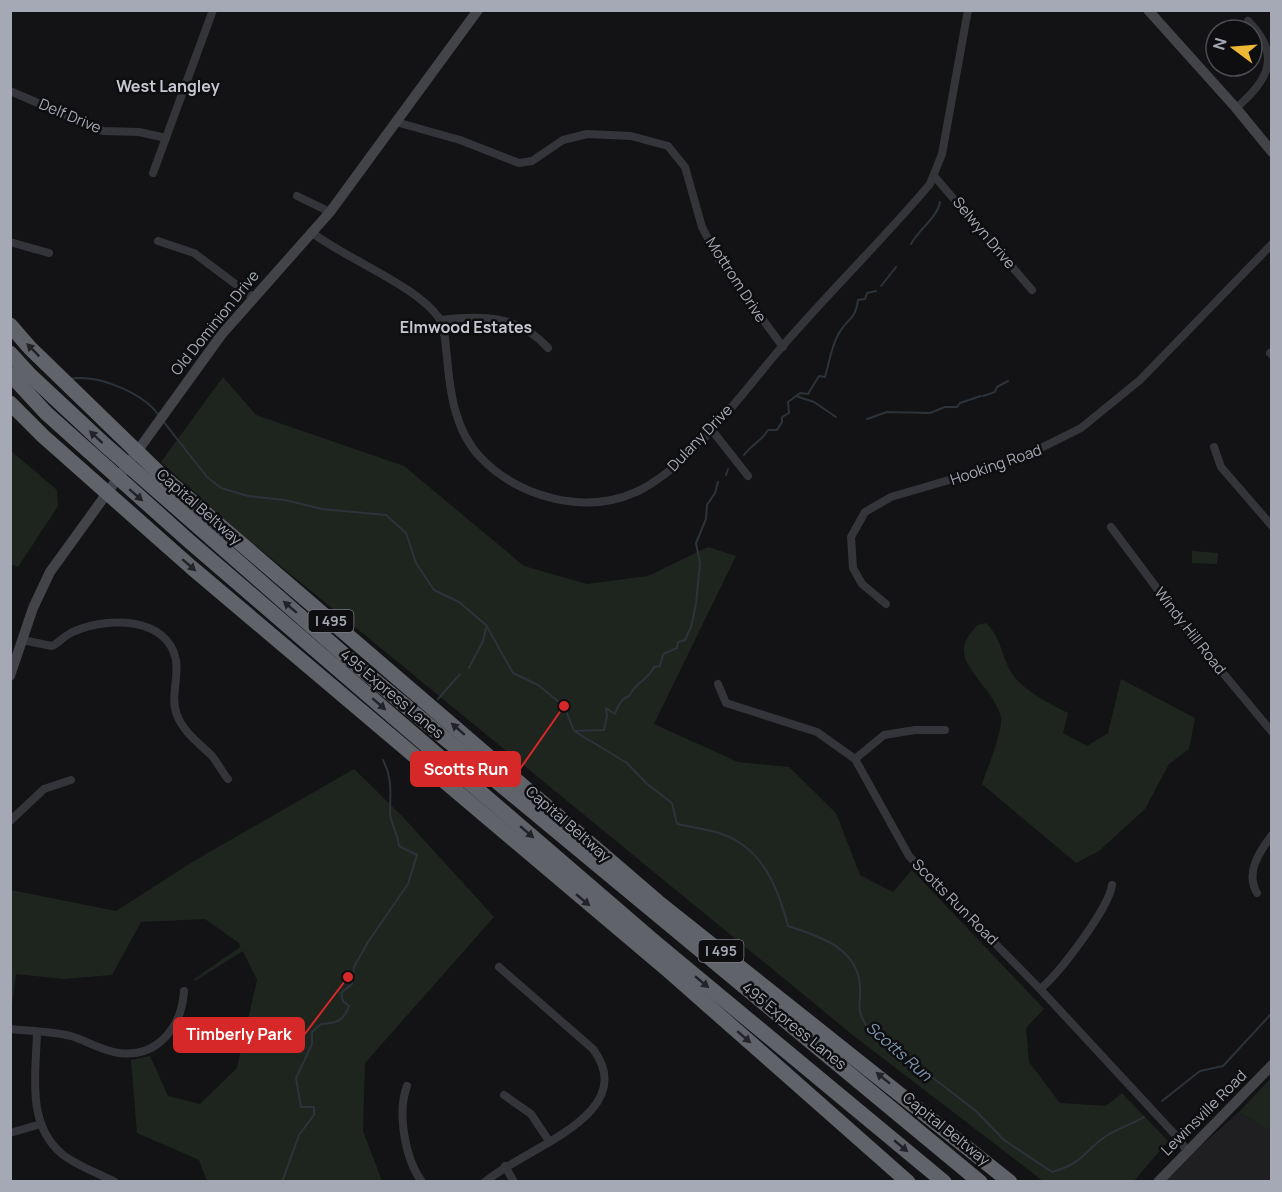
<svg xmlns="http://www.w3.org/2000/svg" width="1282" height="1192" viewBox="0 0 1282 1192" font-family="Manrope,sans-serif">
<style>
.built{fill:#1f1f22}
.green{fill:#1e251f}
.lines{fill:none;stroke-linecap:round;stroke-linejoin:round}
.stream{stroke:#2c333a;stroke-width:2}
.street{stroke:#34353a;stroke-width:8}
.secondary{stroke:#42444a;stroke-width:10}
.highway{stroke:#61636b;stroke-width:15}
.oneway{fill:#232327}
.labels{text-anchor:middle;stroke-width:5;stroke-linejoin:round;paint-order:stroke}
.shield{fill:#0e0e10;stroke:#787a84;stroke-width:1.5}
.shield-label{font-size:14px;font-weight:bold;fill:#a5a9b5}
.street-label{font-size:15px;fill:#a5a9b5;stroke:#0e0e10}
.neighbourhood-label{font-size:16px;font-weight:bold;fill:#c6c8d1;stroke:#0e0e10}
.water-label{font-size:16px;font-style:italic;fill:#7d95af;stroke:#0e0e10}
.leader{fill:none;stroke:#d62828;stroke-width:2}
.callout-dot{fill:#d62828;stroke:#0e0e10;stroke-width:2}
.callout{fill:#d62828;stroke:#d62828;stroke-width:2}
.callout-label{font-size:16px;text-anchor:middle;font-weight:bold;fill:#fff}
</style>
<rect width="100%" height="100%" fill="#131315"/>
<path class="built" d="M1239,1112L1271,1131V1181L1160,1182Z"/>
<g class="green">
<path d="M223,377L256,415L404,466L524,566L587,584L648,576L708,547L736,556L654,724L738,762L789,767L836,813L860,875L893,892L912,870L1044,1009L1026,1028L1029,1062L1060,1103L1106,1106L1122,1093L1168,1141L1134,1181H1043L854,1036L239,532L161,462Z"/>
<path d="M11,451L57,490L58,506L18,567L11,564Z"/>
<path d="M1192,551L1218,553L1217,564L1192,563Z"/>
<path d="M986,623C1000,636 1002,656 1011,672C1022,690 1050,704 1068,713L1063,733L1087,746L1108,733L1121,679L1195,718L1189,749L1169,764L1145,809L1099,851L1076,863L982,784C987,769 1003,731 1001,717C996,693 962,669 964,649C964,640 972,632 977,625Z"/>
<path d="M354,769L403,817L494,917L365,1063L363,1131L382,1181H207L199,1160L137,1133L131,1060L150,1056L168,1096L200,1104L237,1068L257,980L243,951L195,981L194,979L240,947L239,943L205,919L141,922L112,975L63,979L16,974L11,1012V890L116,911L194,861Z"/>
<path d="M1271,1078V1131L1239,1112Z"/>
</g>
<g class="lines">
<g class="stream">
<path d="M911,244C919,229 937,218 940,202"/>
<path d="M881,286L896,267"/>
<path d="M70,379C97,374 141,392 158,414"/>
<path d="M796,396L814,402L836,417"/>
<path d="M983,396L995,392L997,387L1008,381"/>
<path d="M867,419L887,412L930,413L945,407H957L960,403L981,396"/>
<path d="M163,421L207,477L221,488L248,496L285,500L322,509L386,515L406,533L416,563L434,590L459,602L486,625L513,673L538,685L564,706L574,731L627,763L646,783L672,803L677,824C698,828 723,831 740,843C768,861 780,896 788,926C820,937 859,948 860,988C861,1009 855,1006 867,1027L976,1111L1004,1140L1052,1172C1084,1163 1082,1153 1106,1136C1117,1129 1132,1124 1144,1117"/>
<path d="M744,455C751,445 762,441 768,430H777L782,422V417L789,413L788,402L800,393L808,394L819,376L825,377C829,363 831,348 838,335C845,320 856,320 858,300L865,299L867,293L876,291"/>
<path d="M726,475L728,469"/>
<path d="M469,668L483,641L486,628"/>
<path d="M438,699L460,674"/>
<path d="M575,731L604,730L607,716L606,708L615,714C617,707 622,698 629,696C635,683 648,680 654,667L660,666L663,654L677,648L678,642L685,640L691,627L696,604L700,563L696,543L706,519L707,505L715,493L718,482"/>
<path d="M1162,1101L1200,1071L1223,1066L1272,1013"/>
<path d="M282,1182L299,1135L314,1115V1107H301L296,1078L312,1044V1032L321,1024C336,1023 343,1022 349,1006L343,1001L341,993L352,984L354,967L368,942L408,884L417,855L399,846C398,834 391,825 390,813C390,793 393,779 383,760"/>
</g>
<g class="street">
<path d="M10,91L103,131L139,132L166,138"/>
<path d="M1236,108C1269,80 1282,55 1248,21"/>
<path d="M396,122L460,140L519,163L532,161L563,140L587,134L631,136L668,146L685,167L702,227L719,260L783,347"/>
<path d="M153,173L213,10"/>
<path d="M935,177L1032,290"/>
<path d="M297,196L330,212"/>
<path d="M311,232C346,259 416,285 439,318C446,329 445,344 447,357C450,393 455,431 481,458C520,498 585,515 636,492C685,470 740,397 774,356C824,297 880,243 930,184L942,154L968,10"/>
<path d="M158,241L194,253L254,298"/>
<path d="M10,242L49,253"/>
<path d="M440,320C481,315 519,315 548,348"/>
<path d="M1270,353L1272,355"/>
<path d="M711,429L748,476"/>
<path d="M1214,447L1221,467L1272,526"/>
<path d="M1111,527L1198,643L1272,732"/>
<path d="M886,604L862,584L853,568L851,537L865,512L891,497L1017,460L1081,428L1140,380L1272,244"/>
<path d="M22,640L52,646C60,642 66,634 75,631C107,617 167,616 176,660C179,678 170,698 177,715C184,733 199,743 212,756C218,763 222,772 228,779"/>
<path d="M718,684L726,703L817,732L855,759L909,856L1040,989L1180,1140L1186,1150"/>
<path d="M855,759L884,735L915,730H945"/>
<path d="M10,821L44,789L71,780"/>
<path d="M1257,893C1245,873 1259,852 1272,835"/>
<path d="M1040,989C1059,974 1109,908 1112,885"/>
<path d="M10,1029C30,1031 52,1031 71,1036C87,1041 102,1051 119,1053C158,1058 182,1026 184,991"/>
<path d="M37,1032C36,1073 26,1124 62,1154C77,1166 98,1173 115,1182"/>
<path d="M407,1086C397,1113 405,1159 422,1182"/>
<path d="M504,1095L531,1114L549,1141"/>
<path d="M10,1133L41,1124"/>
<path d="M505,1166L514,1182"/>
<path d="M485,1182C522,1149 642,1115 593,1049L499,967"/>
</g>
<g class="secondary">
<path d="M1148,10L1236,108L1272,152"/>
<path d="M10,676L33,608L50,572L222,334L330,212L478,10"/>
<path d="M1158,1182L1272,1065"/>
</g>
<g class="highway">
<path d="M10,325L30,348L160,474L658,902L1010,1182"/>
<path d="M10,353L30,375L104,444L349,659L980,1182"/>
<path d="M10,374L46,413L189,541L657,944L944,1182"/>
<path d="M10,403L43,436L191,567L669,971L908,1182"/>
</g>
</g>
<defs><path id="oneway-solid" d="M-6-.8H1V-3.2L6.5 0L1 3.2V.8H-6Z" transform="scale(1.5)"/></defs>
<g class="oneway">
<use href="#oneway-solid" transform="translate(33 350) rotate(-135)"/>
<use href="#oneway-solid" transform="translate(96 437) rotate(-137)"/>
<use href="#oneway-solid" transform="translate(136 495) rotate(41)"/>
<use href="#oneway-solid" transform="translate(189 565) rotate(41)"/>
<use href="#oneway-solid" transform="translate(290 607) rotate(-139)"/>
<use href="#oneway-solid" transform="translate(379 704) rotate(41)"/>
<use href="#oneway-solid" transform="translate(458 729) rotate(-139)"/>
<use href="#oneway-solid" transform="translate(527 832) rotate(41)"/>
<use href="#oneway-solid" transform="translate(583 900) rotate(40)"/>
<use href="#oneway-solid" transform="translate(702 982) rotate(40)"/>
<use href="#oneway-solid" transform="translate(744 1037) rotate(41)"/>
<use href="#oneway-solid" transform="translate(883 1078) rotate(-141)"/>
<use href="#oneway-solid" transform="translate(901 1146) rotate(40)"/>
</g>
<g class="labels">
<g class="shield">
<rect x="308.5" y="610" width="45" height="22" rx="4.5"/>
<rect x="698.5" y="940" width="45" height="22" rx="4.5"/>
</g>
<g class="shield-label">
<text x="331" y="626">I 495</text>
<text x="721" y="956">I 495</text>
</g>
<g class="street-label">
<text transform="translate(70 116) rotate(23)" y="5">Delf Drive</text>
<text transform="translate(984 233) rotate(50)" y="5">Selwyn Drive</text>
<text transform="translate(736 280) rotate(57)" y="5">Mottrom Drive</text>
<text transform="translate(215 323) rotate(-51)" y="5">Old Dominion Drive</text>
<text transform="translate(700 438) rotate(-46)" y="5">Dulany Drive</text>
<text transform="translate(996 465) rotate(-19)" y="5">Hooking Road</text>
<text transform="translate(199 507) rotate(41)" y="5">Capital Beltway</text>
<text transform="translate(1190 631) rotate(52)" y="5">Windy Hill Road</text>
<text transform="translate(392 694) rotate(40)" y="5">495 Express Lanes</text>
<text transform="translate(568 824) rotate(41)" y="5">Capital Beltway</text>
<text transform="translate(955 902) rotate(45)" y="5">Scotts Run Road</text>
<text transform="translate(794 1026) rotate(39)" y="5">495 Express Lanes</text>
<text transform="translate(1204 1113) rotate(-45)" y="5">Lewinsville Road</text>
<text transform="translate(946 1129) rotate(39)" y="5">Capital Beltway</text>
</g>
<g class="neighbourhood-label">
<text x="168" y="92">West Langley</text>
<text x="466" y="333">Elmwood Estates</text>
</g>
<g class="water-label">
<text transform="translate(899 1051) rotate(41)" y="6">Scotts Run</text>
</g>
</g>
<path class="leader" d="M564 706L520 769M348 977L304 1035"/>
<g class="callout-dot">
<circle cx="564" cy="706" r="6"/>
<circle cx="348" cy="977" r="6"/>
</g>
<g class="callout">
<rect x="411" y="752" width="109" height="34" rx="6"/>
<rect x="174" y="1018" width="130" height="34" rx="6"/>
</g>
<g class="callout-label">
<text x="466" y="775">Scotts Run</text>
<text x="239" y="1040">Timberly Park</text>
</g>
<rect width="1282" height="1192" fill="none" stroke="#a5a9b5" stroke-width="24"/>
<g transform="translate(1234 48) rotate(286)"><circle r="28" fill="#0e0e10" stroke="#4a4c52" stroke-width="1.5"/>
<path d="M0-4.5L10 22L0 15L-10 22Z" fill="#ecb734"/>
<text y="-9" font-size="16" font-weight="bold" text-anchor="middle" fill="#a5a9b5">N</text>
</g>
</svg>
